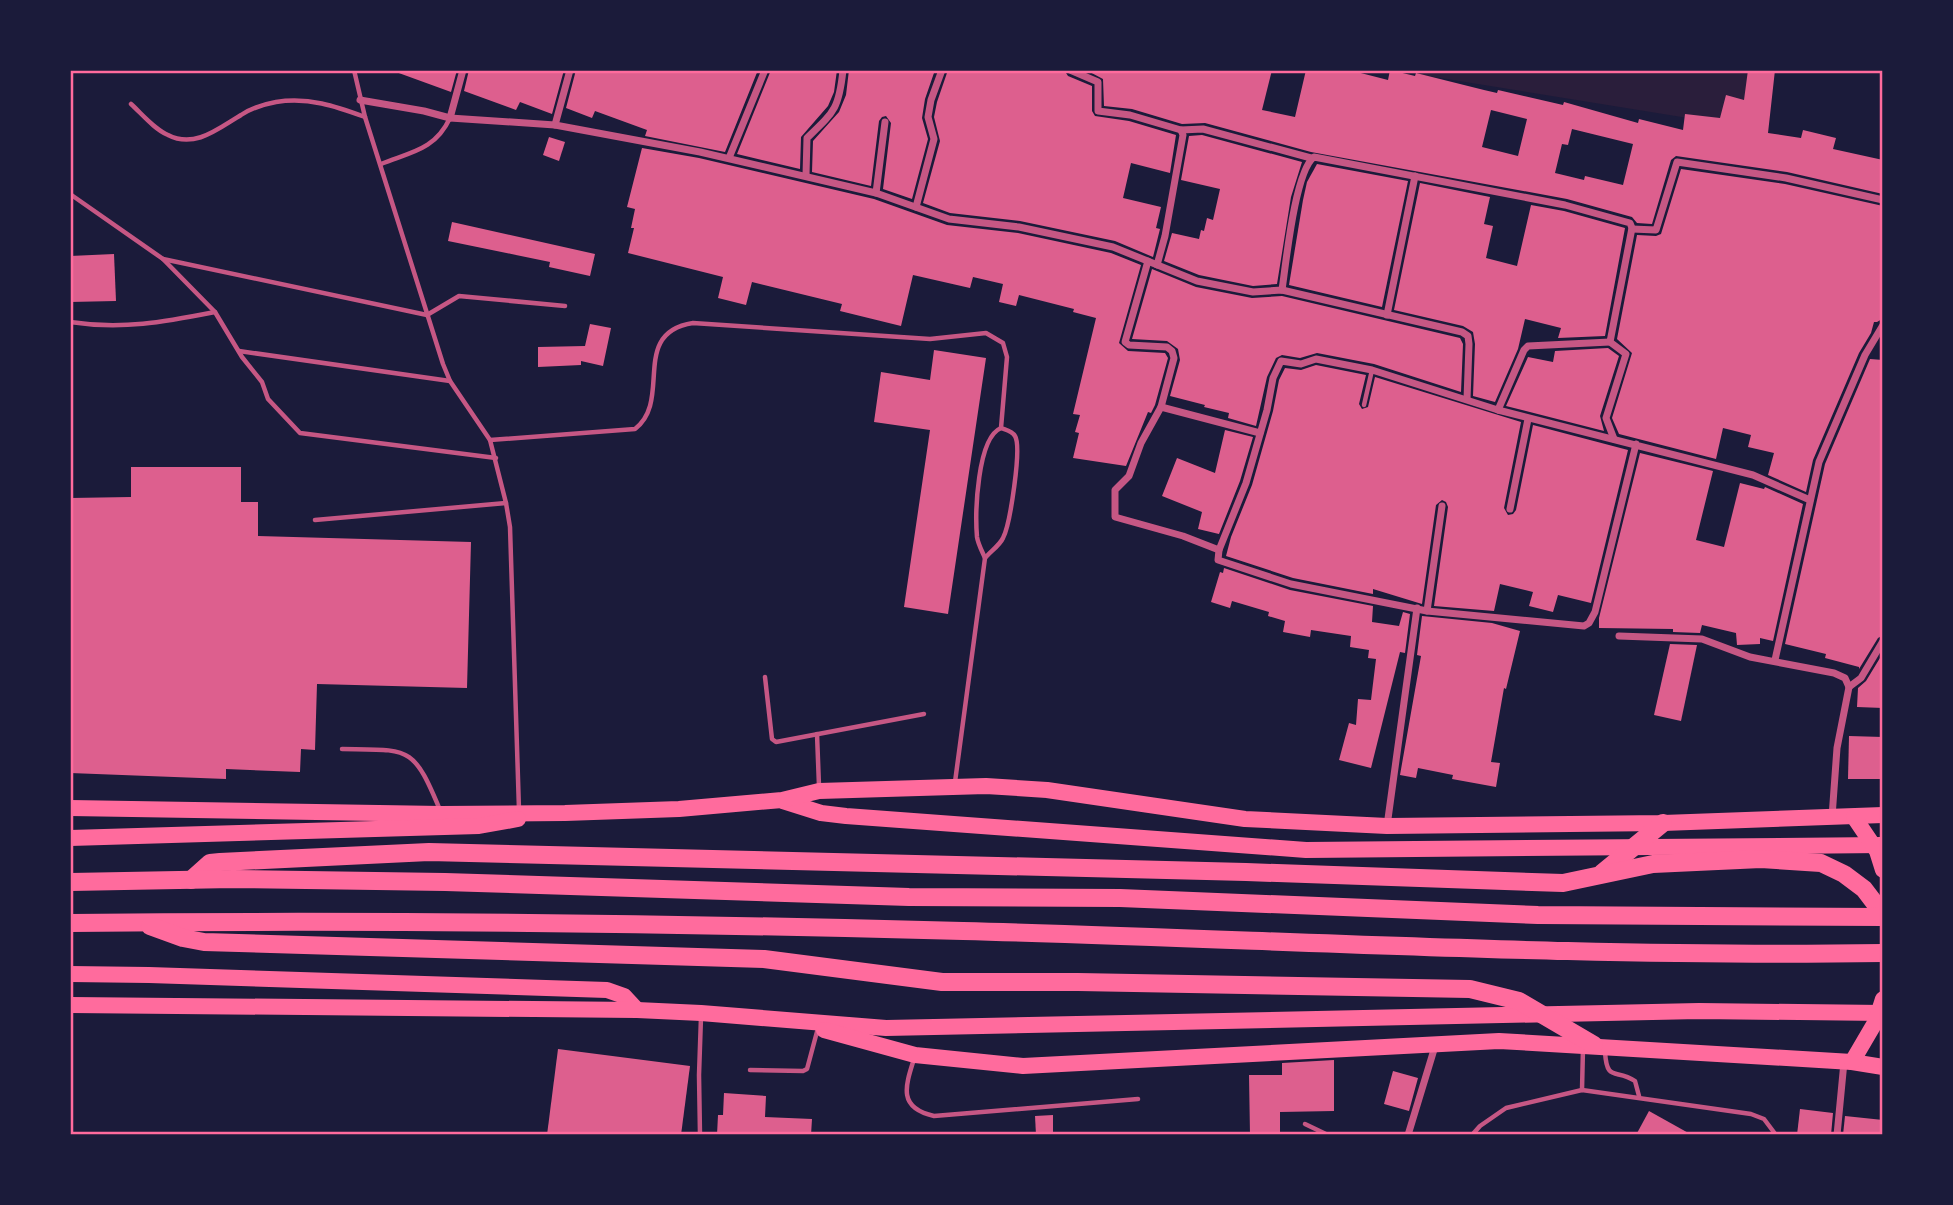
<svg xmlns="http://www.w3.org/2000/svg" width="1953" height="1205" viewBox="0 0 1953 1205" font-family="Rubik,sans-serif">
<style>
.green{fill:#2a1e3b}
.building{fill:#dd5f8e;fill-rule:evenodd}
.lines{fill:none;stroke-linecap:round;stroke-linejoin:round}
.service{stroke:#c65784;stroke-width:4.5}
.minor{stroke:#c65784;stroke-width:7}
.primary{stroke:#ff6b9d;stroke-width:16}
.motorway{stroke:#ff6b9d;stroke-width:18}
.neatline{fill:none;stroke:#ff6b9d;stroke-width:2.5}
</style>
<rect width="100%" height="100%" fill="#1b1b3a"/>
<path class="green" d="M1391,70H1767L1756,129Z"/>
<g class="building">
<path d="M396,70H457L451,92L396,72Z"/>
<path d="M469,70H564L552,114L520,102L516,110L464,91Z"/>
<path d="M576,70H758L725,152L645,136L647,130L595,111L592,118L566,108Z"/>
<path d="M771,70H837L834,92L828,106L801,137L800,169L737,154Z"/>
<path d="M849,70H935L925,99L922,118L928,139L912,199L883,189L891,123L886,116L882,117L879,121L871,186L812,172L813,141L839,112L846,95Z"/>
<path d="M948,70H1064L1068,76L1092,86V111L1095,116L1129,121L1176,135L1170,173L1131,163L1123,198L1161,207L1156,228L1160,229L1153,257L1115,241L1020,221L950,213L923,203L940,141L934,117L937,102Z"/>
<path d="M1086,70H1272L1262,110L1295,117L1306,70H1349L1388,80L1390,70L1415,76L1416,73L1484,90L1497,93L1498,90L1563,105L1564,102L1638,123L1639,119L1683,130L1685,114L1720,118L1726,95L1744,100L1748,70H1775L1768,133L1801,138L1803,130L1836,138L1833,149L1883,160V194L1787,172L1676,156L1671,160L1652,224L1637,223L1632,217L1567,199L1311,152L1205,123L1182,124L1132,109L1104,106L1103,79ZM1491,110L1527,119L1518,156L1482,147ZM1572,129L1633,144L1623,185L1585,176L1584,180L1555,173L1562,144L1568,145Z"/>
<path d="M1202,135L1302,162L1291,197L1277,284L1253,286L1199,275L1164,261L1172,233L1199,239L1201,230L1204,231L1207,218L1213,220L1220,189L1181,180L1189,136Z"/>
<path d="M549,137L565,142L559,161L543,155Z"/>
<path d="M642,148L699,158L874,199L947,225L1018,233L1111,253L1141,265L1119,343L1128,351L1165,353L1168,358L1155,405L1151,413L1148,412L1126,466L1073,458L1079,433L1075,432L1080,415L1073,414L1096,318L1073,312L1074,309L1019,295L1016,306L999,302L1003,284L973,277L970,288L913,275L901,326L840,311L842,304L752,282L746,305L718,298L723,277L628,253L634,228H631L635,209L627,207Z"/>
<path d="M1317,164L1408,181L1382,307L1289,285L1303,200L1307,182Z"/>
<path d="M1681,169L1785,184L1883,206L1882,319L1877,322H1874L1871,333L1859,353L1813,460L1806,492L1768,475L1774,453L1748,447L1751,435L1723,428L1716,459L1619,434L1612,418L1632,353L1617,339L1637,235L1656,236L1661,234Z"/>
<path d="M1420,183L1490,197L1484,224L1493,226L1486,258L1517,266L1531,205L1564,211L1625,228L1605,336L1558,338L1561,328L1525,319L1518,349L1495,402L1473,396L1475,344L1473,332L1463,326L1394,310Z"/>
<path d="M452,222L595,254L590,276L549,267L550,262L448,241Z"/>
<path d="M114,254L116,301L70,302V256Z"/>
<path d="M1152,269L1196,287L1252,298L1282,296L1460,338L1463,344L1461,392L1374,364L1317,353L1300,358L1282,355L1276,358L1267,377L1256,426L1228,418L1229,413L1204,407L1205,405L1170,396L1180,360L1178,349L1167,341L1132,339Z"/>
<path d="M590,324L611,328L603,366L581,361V365L538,367V347L585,346Z"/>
<path d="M1608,348L1619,356L1600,416L1604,431L1506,406L1528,357L1553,362L1555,351Z"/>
<path d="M934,350L986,358L948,614L904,607L930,430L874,422L881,372L930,380Z"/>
<path d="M1870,359L1883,360V635L1878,638L1859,669V667L1825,658L1826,654L1785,644L1825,464Z"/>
<path d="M1316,365L1366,375L1359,404L1362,409L1368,407L1375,377L1521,422L1504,508L1508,515L1513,514L1516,510L1533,425L1628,450L1591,603L1558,595L1553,612L1529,606L1533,592L1500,584L1494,611L1434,606L1448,507L1446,502L1442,500L1436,505L1422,604L1373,589V594L1293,578L1226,556L1231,537L1252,485L1273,411L1279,380L1285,368L1301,370Z"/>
<path d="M1225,430L1253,437L1240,481L1219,534L1198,529L1202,512L1162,496L1177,458L1215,473Z"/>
<path d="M1640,453L1713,471L1696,540L1724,547L1740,483L1764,489L1765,487L1803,504L1773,641L1760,638V644L1737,645L1736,633L1702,625L1700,633L1673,632V629L1599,628V618Z"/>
<path d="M131,467H241V502H258V536L471,542L467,688L317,684L315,750L301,749L300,772L226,769V779L70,773V498L131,497Z"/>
<path d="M1224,568L1290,590L1373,606L1372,622L1399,626L1403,612L1410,614L1405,653L1400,652L1371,768L1339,760L1349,723L1356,725L1358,699L1371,700L1376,659L1368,658L1369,650L1350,647L1351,636L1311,630L1310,637L1283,632L1285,621L1268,616L1269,612L1232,601L1230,608L1211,602L1220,572L1223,573Z"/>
<path d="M1422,616L1492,623L1520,631L1506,689L1504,688L1491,762L1500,763L1496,787L1452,779L1453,775L1418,768L1416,778L1400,775L1421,656L1417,655Z"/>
<path d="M1670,644L1697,645L1681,721L1654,715Z"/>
<path d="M1883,653V708L1857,707L1858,688L1866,681Z"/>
<path d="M1849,736L1883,737V779H1848Z"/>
<path d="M558,1049L690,1066L681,1135H547Z"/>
<path d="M1334,1060V1111L1280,1112V1135H1250L1249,1075H1282V1063Z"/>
<path d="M1393,1071L1418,1078L1409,1111L1384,1104Z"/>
<path d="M724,1093L766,1096L765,1117L812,1119L811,1135H717L718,1115H723Z"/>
<path d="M1800,1109L1833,1113L1831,1135H1797Z"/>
<path d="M1649,1111L1692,1135H1636Z"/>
<path d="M1053,1115V1135H1036L1035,1116Z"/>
<path d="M1845,1116L1883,1120V1135H1843Z"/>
</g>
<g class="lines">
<g class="service">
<path d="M354,70L365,117L443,364L450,381L490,440L506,503L510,527L519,810"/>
<path d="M131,104C142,114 154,129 168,135C195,149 219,128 241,115C250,109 265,104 276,102C309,97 335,106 365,117"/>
<path d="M381,164C411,152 435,150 450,118"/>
<path d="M70,194L163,259L427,315"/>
<path d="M163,259L215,312L242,357L262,382L268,399L300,433L496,458"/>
<path d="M427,315L459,296L565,306"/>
<path d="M70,322C122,330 164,322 215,312"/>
<path d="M239,351L450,381"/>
<path d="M1364,405L1372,370"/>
<path d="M490,440L635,429C673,400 629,333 693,323L930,339L986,333L1003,343L1007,357L1001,428"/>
<path d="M315,520L506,503"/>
<path d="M985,558C990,552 1000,545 1003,538C1010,525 1022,447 1015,436C1012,431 1006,430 1001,428"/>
<path d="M765,677L772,739L776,742L924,714"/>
<path d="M817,734L819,786"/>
<path d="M342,749C410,750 413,745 440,810"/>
<path d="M955,782L985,558C982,551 978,544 977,537C975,513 977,438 1001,428"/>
<path d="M1605,1052C1607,1083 1616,1068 1635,1081L1639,1096"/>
<path d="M914,1059C905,1087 898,1108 934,1116L1138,1099"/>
<path d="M750,1070L803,1071L807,1069L818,1028"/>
<path d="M1582,1090L1583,1048"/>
<path d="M1305,1124L1328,1135"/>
<path d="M700,1135L699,1075L701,1017"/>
<path d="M1472,1135L1480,1126L1506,1108L1582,1090L1751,1114L1764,1119L1776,1135"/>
</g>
<g class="minor">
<path d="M1070,70L1098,82V111L1130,115L1181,130L1203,129L1311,158"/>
<path d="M360,100L424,111L450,118L555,125L700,152L876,193L949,219L1019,227L1113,247L1197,281L1253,292L1282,290L1462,332L1468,336L1469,344L1467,399"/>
<path d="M450,118L463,70"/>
<path d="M555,125L570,70"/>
<path d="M729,158L765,70"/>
<path d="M806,175L807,138C834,112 839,109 843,70"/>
<path d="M876,193L885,122"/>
<path d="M916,207L934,139L928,117L931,100L942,70"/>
<path d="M1632,229L1656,230L1677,162L1786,178L1883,200"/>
<path d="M1148,261L1125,342L1129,345L1167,347L1172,351L1174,358L1161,407"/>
<path d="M1157,265L1165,236L1183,135L1181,130"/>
<path d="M1282,290C1286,263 1295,171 1314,157L1565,205L1630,223L1632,228L1610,342L1626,354L1606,418L1614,439"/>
<path d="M1387,315L1415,176"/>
<path d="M1498,410L1524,350L1528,346L1610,342"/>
<path d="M1636,444L1595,612L1589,623L1584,626L1427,611L1291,584L1218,560L1219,550L1246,483L1267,410L1273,378L1281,361L1301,364L1316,359L1372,370L1498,410L1753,475L1810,500"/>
<path d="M1510,509L1528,419"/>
<path d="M1219,550L1183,536L1115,517V490L1129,476L1141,443L1161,407L1260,433"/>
<path d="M1427,611L1442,506"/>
<path d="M1619,636L1702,639L1750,657L1834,673L1845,678L1849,687L1837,748L1832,817"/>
<path d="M1775,660L1819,462L1865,355L1883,325"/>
<path d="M1849,687L1861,678L1883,641"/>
<path d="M1387,826L1417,608"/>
<path d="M1408,1135L1436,1043"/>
<path d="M1837,1135L1844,1062"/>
</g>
<g class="primary">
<path d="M783,801L821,813L846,816L1306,850L1883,845"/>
<path d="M70,808L441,814L565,813L679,809L782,800L819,791L986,786L1047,790L1245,819L1387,826L1663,823L1883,815"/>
<path d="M1854,817L1877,851L1883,870"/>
<path d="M70,838L479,826L518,819"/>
<path d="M70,974L149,975L607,990L624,996L637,1010"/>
<path d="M70,1005L637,1010L701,1013L886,1028L1699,1011L1883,1013"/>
<path d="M824,1030L915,1055L1023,1066L1499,1041L1852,1062L1883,1067"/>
<path d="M1852,1062L1876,1021L1883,999"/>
</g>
<g class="motorway">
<path d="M1602,873L1663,823"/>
<path d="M191,880L210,863L220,862L429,852L1246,872L1563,883L1653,864L1761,859L1821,863L1844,874L1864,889L1883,914"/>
<path d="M70,882L233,879L445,882L909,897L1120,898L1538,915L1883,917"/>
<path d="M70,923C368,920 666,923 963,931C1270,939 1576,958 1883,953"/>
<path d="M150,926L183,938L204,942L764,959L942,982H1078L1470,989L1519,1001L1594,1045"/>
</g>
</g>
<rect width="1953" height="1205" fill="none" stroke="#1b1b3a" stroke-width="144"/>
<rect x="72" y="72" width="1809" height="1061" class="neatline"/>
</svg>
